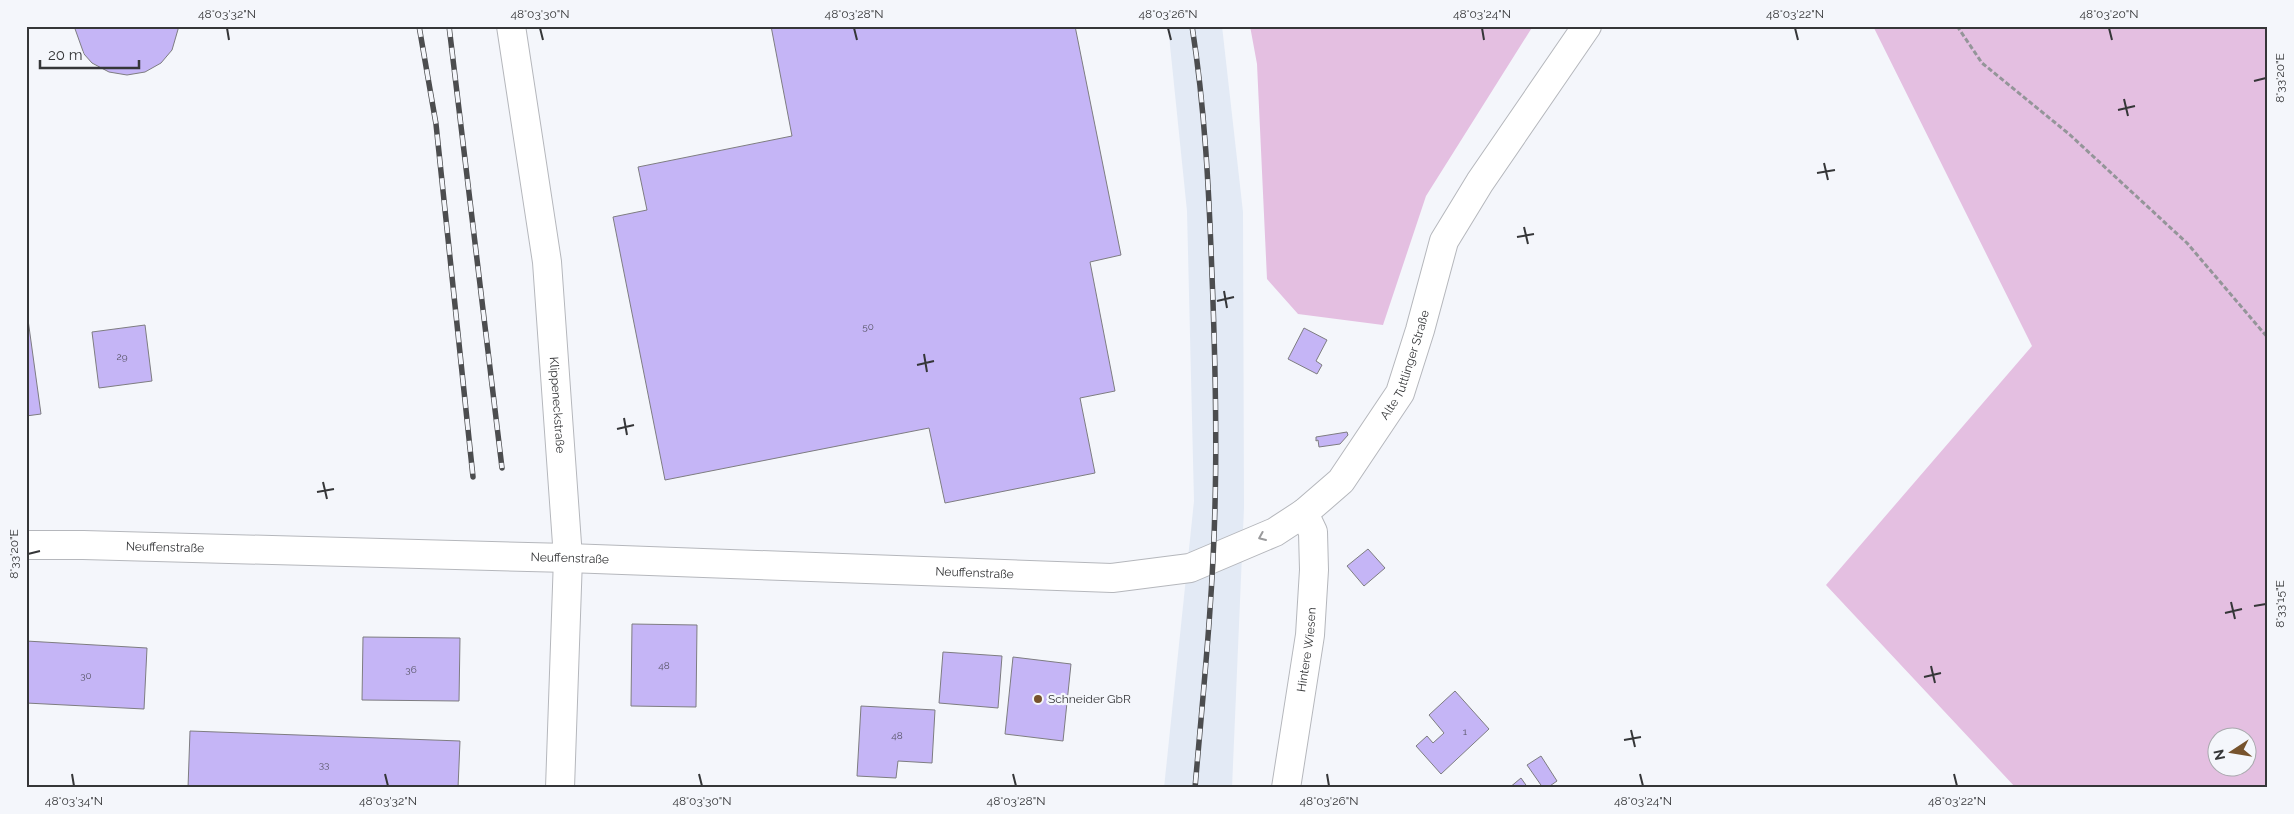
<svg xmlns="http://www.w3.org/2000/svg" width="2294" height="814" viewBox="0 0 2294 814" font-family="Raleway,sans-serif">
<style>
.built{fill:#e3eaf5}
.green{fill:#e4bfe1;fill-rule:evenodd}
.building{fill:#c5b5f6;stroke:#7e7d81}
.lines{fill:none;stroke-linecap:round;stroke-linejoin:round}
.minor-casing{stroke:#b5b7bc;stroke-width:30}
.path{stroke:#949599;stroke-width:3;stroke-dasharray:5 2.5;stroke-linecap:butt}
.minor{stroke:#fff;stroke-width:28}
.rail-casing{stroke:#4c4d4f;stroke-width:5.5}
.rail{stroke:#f4f6fb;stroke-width:4;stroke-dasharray:11;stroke-linecap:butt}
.oneway{stroke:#9a9a9c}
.ticks{fill:none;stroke:#353638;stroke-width:2}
.poi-dot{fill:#77532d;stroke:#f4f6fb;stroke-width:2}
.labels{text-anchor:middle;stroke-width:4.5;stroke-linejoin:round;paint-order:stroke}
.number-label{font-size:10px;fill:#595668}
.street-label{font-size:12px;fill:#353638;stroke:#f4f6fb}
.poi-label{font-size:12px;fill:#353638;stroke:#f4f6fb;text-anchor:start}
.neatline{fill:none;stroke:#353638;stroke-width:2}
.ticks-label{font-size:12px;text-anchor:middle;fill:#353638}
</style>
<rect width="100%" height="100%" fill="#f4f6fb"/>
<path class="built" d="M1168,26H1222L1243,212L1244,508L1232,788H1164L1194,501L1187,211Z"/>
<g class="green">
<path d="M1250,26H1533L1426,196L1383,325L1298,314L1267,279L1257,64Z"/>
<path d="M1873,26H2268V788H2016L1826,585L2032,346ZM2216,736H2246V766H2216Z"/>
</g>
<g class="building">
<path d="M74,26H179L172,50L161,63L145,72L127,75L109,72L92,63L84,54Z"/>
<path d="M771,26H1075L1121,255L1090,262L1115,391L1080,398L1095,473L945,503L929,428L665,480L613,217L647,210L638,167L792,136Z"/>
<path d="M26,305L41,414L26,416Z"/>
<path d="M145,325L152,381L99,388L92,332Z"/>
<path d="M1304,328L1327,340L1316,361L1322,365L1317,374L1288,359Z"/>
<path d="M1347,432L1348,435L1340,444L1319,447L1318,440L1316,441V437Z"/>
<path d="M1368,549L1385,568L1364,586L1347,566Z"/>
<path d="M632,624L697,625L696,707L631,706Z"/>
<path d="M363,637L460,638L459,701L362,700Z"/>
<path d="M26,641L147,648L144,709L26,703Z"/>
<path d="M943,652L1002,656L998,708L939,703Z"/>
<path d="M1013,657L1071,664L1063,741L1005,734Z"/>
<path d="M1455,691L1489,729L1441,774L1416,746L1427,736L1433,743L1444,733L1429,715Z"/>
<path d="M861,706L935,710L932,763L898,761L896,778L857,776Z"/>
<path d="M190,731L460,741L458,788H188Z"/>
<path d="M1541,756L1557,781L1547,788H1543L1527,765Z"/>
<path d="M1521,778L1528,788H1509Z"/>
</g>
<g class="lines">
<g class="minor-casing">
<g id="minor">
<path id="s1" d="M511,26L547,262L568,558L560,788"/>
<path id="s2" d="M26,545H83L568,558L1112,578L1190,568L1275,532L1304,513L1341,481L1400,393L1420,330L1444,241L1480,182L1587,26"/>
<path id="s3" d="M1286,788L1310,635L1314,570L1313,532L1304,513"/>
</g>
</g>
<path class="path" d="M1957,26L1982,63L2069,134L2187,243L2268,338"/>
<use href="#minor" class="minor"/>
<g class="rail-casing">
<g id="rail">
<path d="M419,26L436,124L473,477"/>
<path d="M449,26L502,468"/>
<path d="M1192,26C1205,108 1209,192 1212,275C1215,351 1217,428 1215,505C1213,599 1203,694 1195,788"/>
</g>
</g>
<use href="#rail" class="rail"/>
</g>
<defs><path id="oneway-chevron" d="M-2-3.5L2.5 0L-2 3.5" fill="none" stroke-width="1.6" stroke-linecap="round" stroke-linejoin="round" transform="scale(1.25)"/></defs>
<use class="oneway" href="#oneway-chevron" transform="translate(1262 537) rotate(157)"/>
<path class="ticks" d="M227,28L229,40M540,28L543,40M854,28L857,40M1168,28L1171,40M1482,28L1484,40M1795,28L1798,40M2109,28L2112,40M2254,81L2266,78M2124,99L2128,116M2118,110L2135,106M1824,163L1828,180M1817,173L1835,170M1524,227L1528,244M1517,237L1534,234M1224,291L1227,308M1217,301L1234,297M924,354L927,372M917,365L934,361M624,418L627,435M617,429L634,425M323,482L327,499M317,492L334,489M28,554L40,551M2231,602L2235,619M2254,606L2266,604M2225,613L2242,609M1931,666L1935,683M1924,677L1941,673M1631,730L1635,747M1624,740L1641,737M72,774L74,786M385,774L388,786M699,774L702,786M1013,774L1016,786M1327,774L1329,786M1640,774L1643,786M1954,774L1957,786"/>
<circle class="poi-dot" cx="1038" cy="699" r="5"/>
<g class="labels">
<g class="number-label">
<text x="868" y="330">50</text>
<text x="122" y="360">29</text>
<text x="664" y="669">48</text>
<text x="411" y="673">36</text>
<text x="86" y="679">30</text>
<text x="1465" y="735">1</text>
<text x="897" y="739">48</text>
<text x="324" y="768">33</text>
</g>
<g class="street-label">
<text dy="4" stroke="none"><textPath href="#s2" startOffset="1475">Alte Tuttlinger Straße</textPath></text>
<text dy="4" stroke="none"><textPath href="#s1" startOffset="382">Klippeneckstraße</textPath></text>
<text dy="4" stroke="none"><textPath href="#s2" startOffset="139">Neuffenstraße</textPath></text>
<text dy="4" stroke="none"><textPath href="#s2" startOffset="544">Neuffenstraße</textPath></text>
<text dy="4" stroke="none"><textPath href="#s2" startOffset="949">Neuffenstraße</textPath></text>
<text dy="4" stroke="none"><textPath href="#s3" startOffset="140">Hintere Wiesen</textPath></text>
</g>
<g class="poi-label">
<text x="1048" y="703">Schneider GbR</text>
</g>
</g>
<rect width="2294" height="814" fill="none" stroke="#f4f6fb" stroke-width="55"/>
<g transform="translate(2232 752) rotate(258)"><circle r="24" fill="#f4f6fb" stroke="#a8a9ad"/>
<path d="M0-4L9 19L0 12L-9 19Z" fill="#77532d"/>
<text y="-8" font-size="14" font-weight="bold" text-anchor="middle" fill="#353638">N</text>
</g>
<path d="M40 60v8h99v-8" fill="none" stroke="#353638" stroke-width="2.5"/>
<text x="48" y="60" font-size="15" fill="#353638" stroke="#f4f6fb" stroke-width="4" paint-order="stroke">20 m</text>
<rect x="28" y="28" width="2238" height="758" class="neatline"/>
<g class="ticks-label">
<text x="227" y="18">48°03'32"N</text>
<text x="540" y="18">48°03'30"N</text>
<text x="854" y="18">48°03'28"N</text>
<text x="1168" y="18">48°03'26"N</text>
<text x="1482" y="18">48°03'24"N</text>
<text x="1795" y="18">48°03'22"N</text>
<text x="2109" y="18">48°03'20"N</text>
<text transform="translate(2280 78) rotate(-90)" y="4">8°33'20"E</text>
<text transform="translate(14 554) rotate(-90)" y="4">8°33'20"E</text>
<text transform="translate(2280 604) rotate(-90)" y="4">8°33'15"E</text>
<text x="74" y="805">48°03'34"N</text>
<text x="388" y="805">48°03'32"N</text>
<text x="702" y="805">48°03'30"N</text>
<text x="1016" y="805">48°03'28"N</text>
<text x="1329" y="805">48°03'26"N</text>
<text x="1643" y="805">48°03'24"N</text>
<text x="1957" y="805">48°03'22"N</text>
</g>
</svg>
